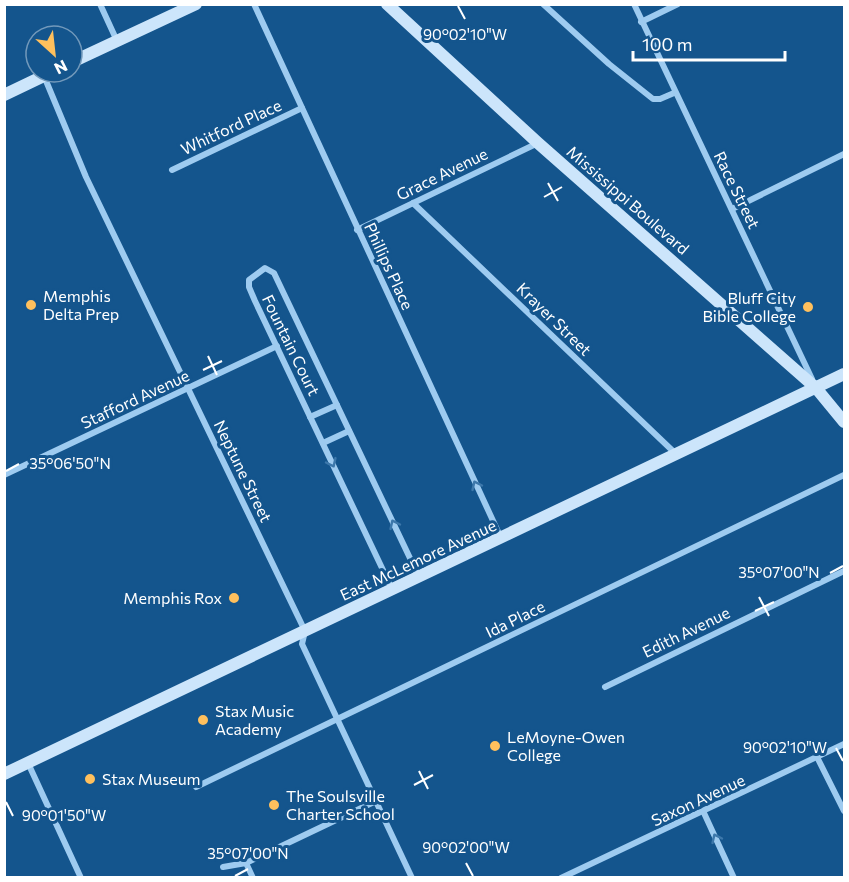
<svg xmlns="http://www.w3.org/2000/svg" width="849" height="882" viewBox="0 0 849 882" font-family="Commissioner,sans-serif">
<style>
.lines{fill:none;stroke-linecap:round;stroke-linejoin:round}
.street{stroke:#9ecbf0;stroke-width:6}
.secondary{stroke:#cce5fb;stroke-width:12}
.oneway{stroke:#3d78ab}
.ticks{fill:none;stroke:#fff;stroke-width:2}
.poi-dot{fill:#ffc05d;stroke:#14558d;stroke-width:2}
.labels{text-anchor:middle;stroke-width:6;stroke-linejoin:round;paint-order:stroke}
.street-label{font-size:16px;fill:#fff;stroke:#14558d}
.poi-label{font-size:16px;fill:#fff;stroke:#14558d;text-anchor:start}
.ticks-label{font-size:15px;text-anchor:middle;fill:#fff;stroke:#14558d;stroke-width:6;stroke-linejoin:round;paint-order:stroke}
</style>
<rect width="100%" height="100%" fill="#14558d"/>
<g class="lines">
<g class="street">
<path d="M100,4L117,41"/>
<path d="M254,4L501,538"/>
<path d="M543,4L609,64L653,99H660L674,93"/>
<path d="M634,4L812,379"/>
<path d="M641,22L678,4"/>
<path d="M44,76L86,177L305,631L302,644L412,878"/>
<path d="M172,170L302,108"/>
<path d="M413,203L676,454"/>
<path d="M732,209L844,154"/>
<path d="M357,230L538,143"/>
<path d="M310,417L337,405"/>
<path d="M323,443L349,431"/>
<path d="M4,475L277,346"/>
<path d="M392,589L255,301L249,287V280L265,268L274,273L419,577"/>
<path d="M605,687L844,571"/>
<path d="M817,757L844,811"/>
<path d="M28,763L81,878"/>
<path d="M196,787L844,475"/>
<path d="M704,813L734,878"/>
<path d="M246,863L253,878"/>
<path d="M223,867L246,863L376,801"/>
<path d="M561,878L844,744"/>
</g>
<g class="secondary">
<path d="M387,4L538,143L816,388L844,422"/>
<path d="M72,62L196,4"/>
<path d="M4,95L52,72"/>
<path d="M4,774L844,374"/>
</g>
</g>
<defs><path id="oneway-chevron" d="M-2-3.5L2.5 0L-2 3.5" fill="none" stroke-width="1.6" stroke-linecap="round" stroke-linejoin="round" transform="scale(1.5)"/></defs>
<g class="oneway">
<use href="#oneway-chevron" transform="translate(332 463) rotate(65)"/>
<use href="#oneway-chevron" transform="translate(476 485) rotate(-115)"/>
<use href="#oneway-chevron" transform="translate(394 524) rotate(-115)"/>
<use href="#oneway-chevron" transform="translate(716 838) rotate(-115)"/>
</g>
<path class="ticks" d="M458,6L465,19M548,183L558,201M544,197L562,187M208,356L217,375M203,370L222,361M6,471L19,464M830,573L843,566M759,597L769,616M755,611L774,602M836,748L843,761M419,771L428,789M414,785L433,775M6,802L13,816M466,863L473,876M235,876L248,869"/>
<g class="poi-dot">
<circle cx="31" cy="305" r="6"/>
<circle cx="808" cy="307" r="6"/>
<circle cx="234" cy="598" r="6"/>
<circle cx="203" cy="720" r="6"/>
<circle cx="495" cy="746" r="6"/>
<circle cx="90" cy="779" r="6"/>
<circle cx="274" cy="805" r="6"/>
</g>
<g class="labels">
<g class="street-label">
<text transform="translate(231 127) rotate(-25)" y="6">Whitford Place</text>
<text transform="translate(442 174) rotate(-26)" y="6">Grace Avenue</text>
<text transform="translate(737 190) rotate(64)" y="6">Race Street</text>
<text transform="translate(628 200) rotate(41)" y="6">Mississippi Boulevard</text>
<text transform="translate(389 266) rotate(65)" y="6">Phillips Place</text>
<text transform="translate(554 319) rotate(44)" y="6">Krayer Street</text>
<text transform="translate(291 345) rotate(64)" y="6">Fountain Court</text>
<text transform="translate(135 399) rotate(-25)" y="6">Stafford Avenue</text>
<text transform="translate(243 471) rotate(64)" y="6">Neptune Street</text>
<text transform="translate(418 560) rotate(-25)" y="6">East McLemore Avenue</text>
<text transform="translate(515 619) rotate(-26)" y="6">Ida Place</text>
<text transform="translate(686 632) rotate(-26)" y="6">Edith Avenue</text>
<text transform="translate(698 800) rotate(-25)" y="6">Saxon Avenue</text>
</g>
<g class="poi-label">
<text x="43" y="302">Memphis<tspan x="43" dy="18">Delta Prep</tspan></text>
<text x="796" y="304" text-anchor="end">Bluff City<tspan x="796" dy="18">Bible College</tspan></text>
<text x="222" y="604" text-anchor="end">Memphis Rox</text>
<text x="215" y="717">Stax Music<tspan x="215" dy="18">Academy</tspan></text>
<text x="507" y="743">LeMoyne-Owen<tspan x="507" dy="18">College</tspan></text>
<text x="102" y="785">Stax Museum</text>
<text x="286" y="802">The Soulsville<tspan x="286" dy="18">Charter School</tspan></text>
</g>
</g>
<g class="ticks-label">
<text x="465" y="40">90°02'10"W</text>
<text x="70" y="469">35°06'50"N</text>
<text x="779" y="578">35°07'00"N</text>
<text x="785" y="753">90°02'10"W</text>
<text x="64" y="821">90°01'50"W</text>
<text x="466" y="853">90°02'00"W</text>
<text x="248" y="859">35°07'00"N</text>
</g>
<rect width="849" height="882" fill="none" stroke="#ffffff" stroke-width="12"/>
<g transform="translate(54 54) rotate(153)"><circle r="28" fill="#14558d" stroke="#7299bb" stroke-width="1.5"/>
<path d="M0-4.5L10 22L0 15L-10 22Z" fill="#ffc05d"/>
<text y="-9" font-size="16" font-weight="bold" text-anchor="middle" fill="#ffffff">N</text>
</g>
<path d="M633 51v9h152v-9" fill="none" stroke="#ffffff" stroke-width="3"/>
<text x="642" y="51" font-size="18" fill="#ffffff" stroke="#14558d" stroke-width="4.5" paint-order="stroke">100 m</text>
</svg>
